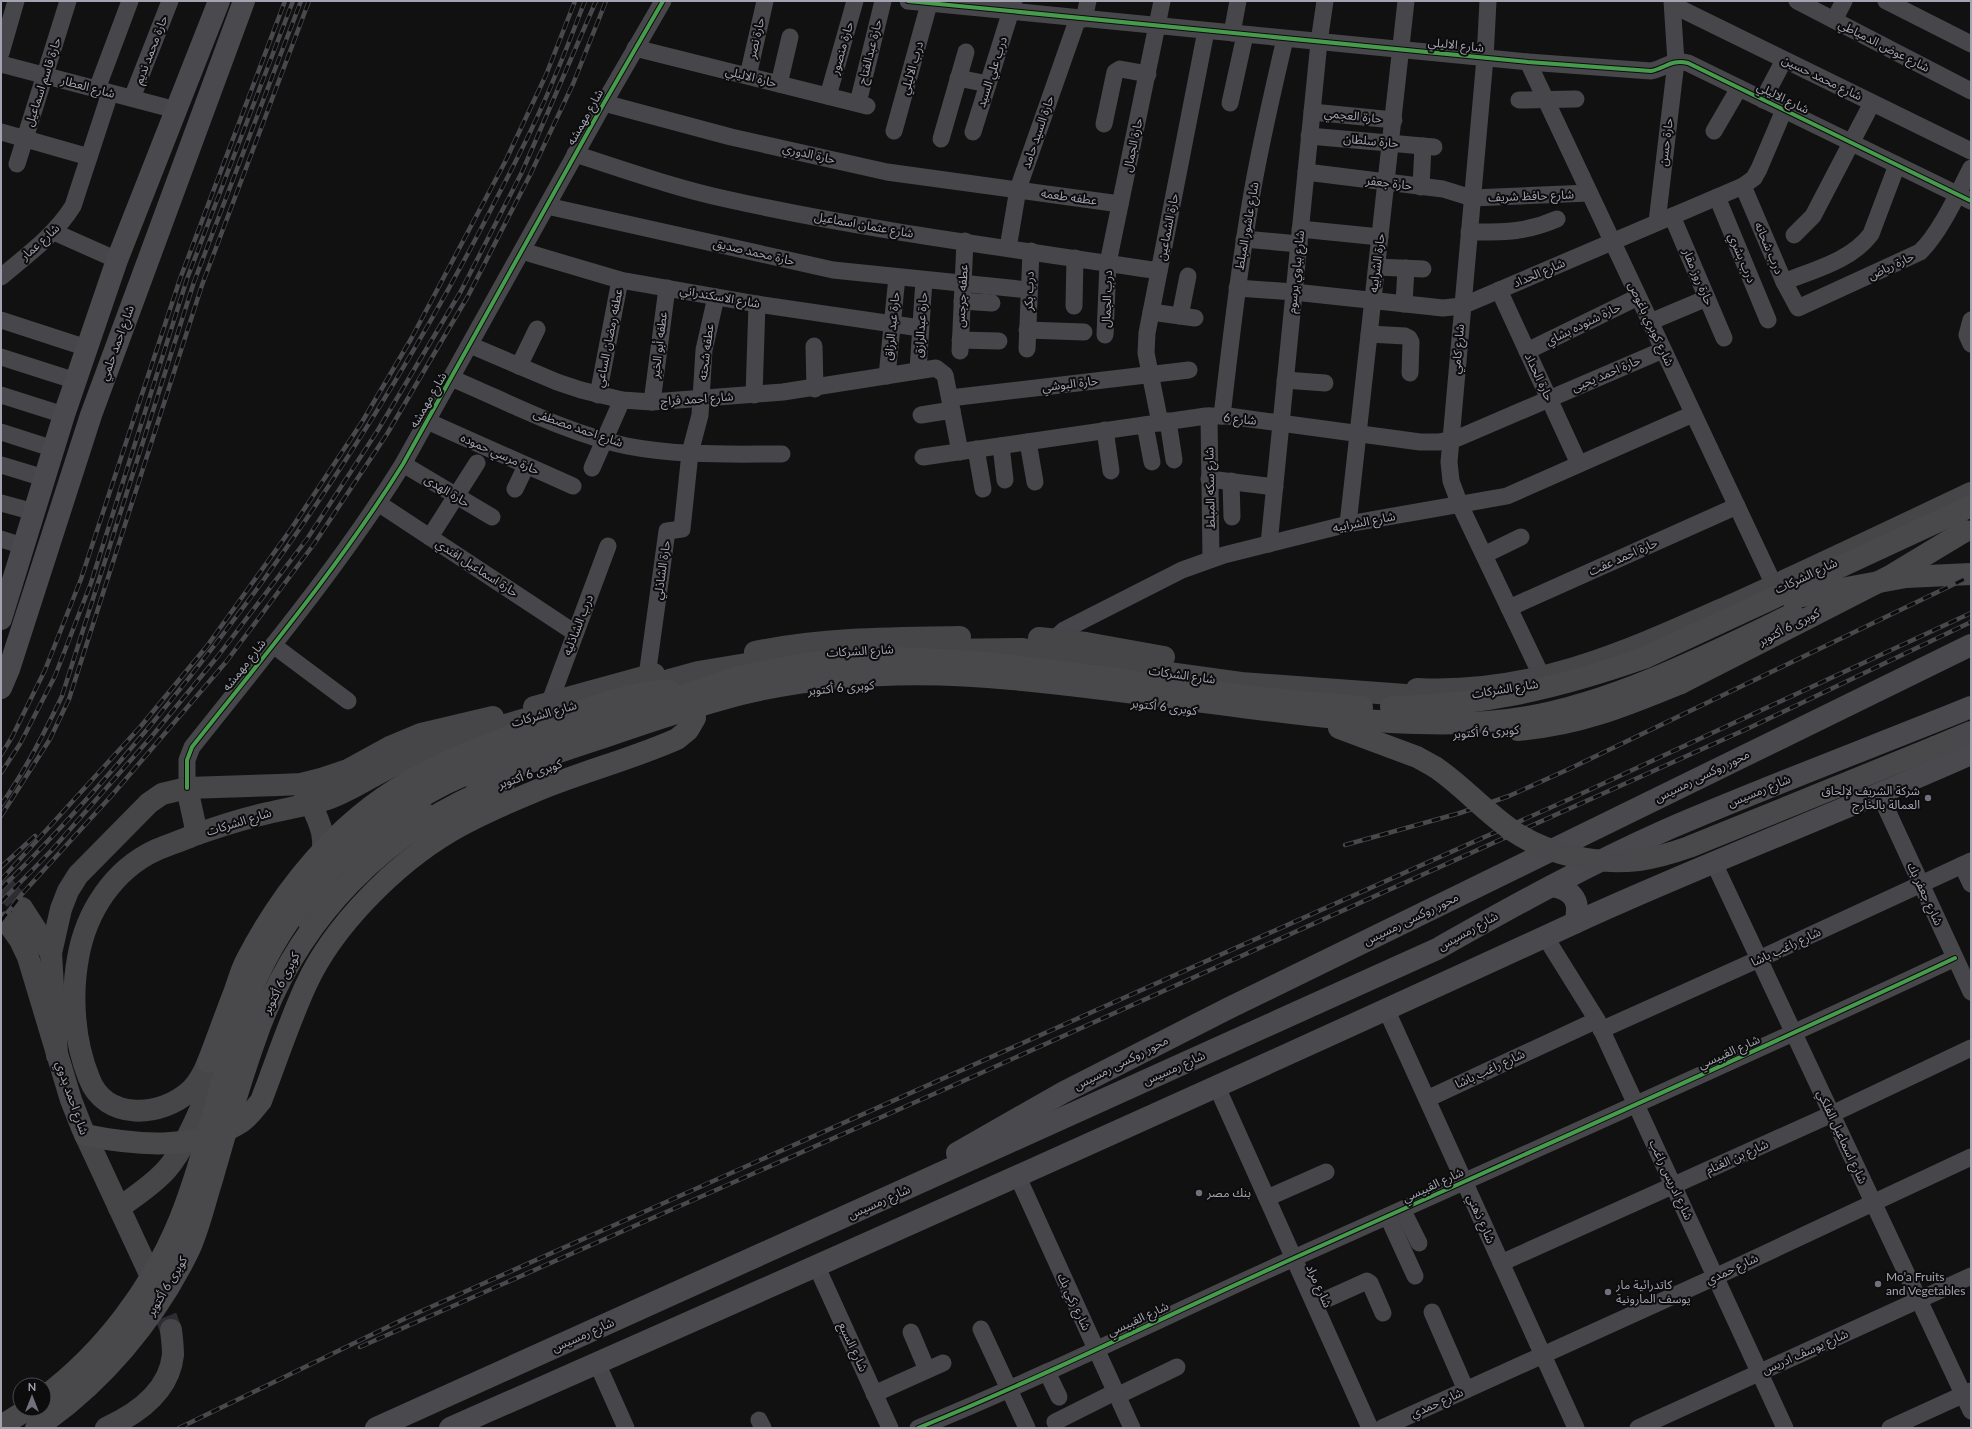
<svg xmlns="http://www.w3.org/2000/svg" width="1972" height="1429" viewBox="0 0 1972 1429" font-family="Lato,'Noto Sans Arabic',sans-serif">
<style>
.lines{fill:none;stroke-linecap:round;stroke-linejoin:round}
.secondary-tunnel{stroke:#2e2e32;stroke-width:22;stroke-dasharray:22 11;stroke-linecap:butt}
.street{stroke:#47474b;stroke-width:17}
.secondary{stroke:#464649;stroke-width:22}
.primary{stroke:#49494e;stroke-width:22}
.highway{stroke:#49494c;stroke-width:22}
.rail-casing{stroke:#49494d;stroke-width:4.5}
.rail{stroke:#0c0c0d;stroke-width:3;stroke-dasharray:9;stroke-linecap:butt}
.highway-bridge{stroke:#49494c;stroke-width:22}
.cycleway-casing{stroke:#0c0c0d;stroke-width:6}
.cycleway{stroke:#469c4c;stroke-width:4}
.poi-dot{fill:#70717a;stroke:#0c0c0d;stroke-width:1.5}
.labels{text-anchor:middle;stroke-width:4;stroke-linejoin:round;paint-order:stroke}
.street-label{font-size:12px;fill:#a3a4b2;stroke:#0c0c0d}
.poi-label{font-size:12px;fill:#a3a4b2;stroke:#0c0c0d;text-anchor:start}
</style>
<rect width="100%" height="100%" fill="#111112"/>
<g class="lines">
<g class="secondary-tunnel">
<path d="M1,883L22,908"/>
<path d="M154,1286L171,1330"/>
</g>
<g class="street">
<path d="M908,1L1528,62L1651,71C1666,68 1671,59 1688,63L1971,201"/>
<path d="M1488,1L1485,58L1449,462L1451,481L1460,505L1542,677"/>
<path d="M1797,1L1971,91"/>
<path d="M1886,1L1971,44"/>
<path d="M1673,5L1971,151"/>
<path d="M1084,19L1088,1"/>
<path d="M1834,20L1844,1"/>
<path d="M1232,33L1238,1"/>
<path d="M635,48L867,106"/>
<path d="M1,53L16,1"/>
<path d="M1528,62L1774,585"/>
<path d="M1,64L176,110"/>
<path d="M748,76L765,1"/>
<path d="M958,78L988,84"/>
<path d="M779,84L790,37"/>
<path d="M97,89L130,1"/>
<path d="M828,96L855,1"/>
<path d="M132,98L170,1"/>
<path d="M1519,100L1576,99"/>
<path d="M1763,100L1784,60"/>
<path d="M604,103L731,137L887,172L1120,204"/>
<path d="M858,103L883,1"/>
<path d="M1230,103L1245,35"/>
<path d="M1312,112L1394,120"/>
<path d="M1104,124L1115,72L1120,69L1148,74"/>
<path d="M894,131L929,4"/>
<path d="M1714,131L1739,88"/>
<path d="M1,132L89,157"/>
<path d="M973,132L1014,1"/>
<path d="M1309,136L1434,147"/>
<path d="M941,139L966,52"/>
<path d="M575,154C625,170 675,188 726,199C869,231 1015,249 1159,271"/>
<path d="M17,164L68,1"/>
<path d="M1306,172L1443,189L1472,198L1589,193"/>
<path d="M1743,186L1784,282L1798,308L1920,252C1940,233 1958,193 1971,168"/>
<path d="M1421,187L1423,146"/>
<path d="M1717,197L1768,320"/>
<path d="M547,206L833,270L1029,290"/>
<path d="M1672,216L1724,338"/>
<path d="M1657,222L1676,62L1672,1"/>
<path d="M1300,229L1380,237"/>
<path d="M54,232L117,260"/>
<path d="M1469,232C1502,232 1525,233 1557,219"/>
<path d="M1794,235L1813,216L1872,103"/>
<path d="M1244,239L1299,244"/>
<path d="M1008,248L1018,189L1078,18"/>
<path d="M522,251L620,280L757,304L920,328"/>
<path d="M1377,267L1423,269"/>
<path d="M1,277C27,255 55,235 73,206L110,93"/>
<path d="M1784,282C1813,270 1851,261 1871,234L1897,165"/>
<path d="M1237,288L1294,292L1443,308L1462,306L1743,186L1754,178L1759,169L1784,110"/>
<path d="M1499,290L1579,464"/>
<path d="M962,301L992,303"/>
<path d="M1404,304L1406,268"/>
<path d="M1074,306L1075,258"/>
<path d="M1151,312L1195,318"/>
<path d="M1180,316L1188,276"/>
<path d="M1,320L87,348"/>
<path d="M1971,320L1967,335L1971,344"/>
<path d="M1650,322L1707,298"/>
<path d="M1027,330L1084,332"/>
<path d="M1369,334L1405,336L1409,338L1411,342L1410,373"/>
<path d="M1105,335L1108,263L1162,1"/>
<path d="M960,340L999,341"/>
<path d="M470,345L557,382L581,390L622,400L652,402L783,392L936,368L945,375L960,452"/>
<path d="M814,346L815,389"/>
<path d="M1027,349L1031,251"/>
<path d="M960,351L965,241"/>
<path d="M1527,351L1638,297"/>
<path d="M1,357L76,381"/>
<path d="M519,366L537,329"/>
<path d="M918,370L924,280"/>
<path d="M887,376L897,277"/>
<path d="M451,378C508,402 568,434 627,446C678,456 731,454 782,454"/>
<path d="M1285,380L1325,383"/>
<path d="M1,395L64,415"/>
<path d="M598,395L620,280"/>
<path d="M754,395L757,304"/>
<path d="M950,398L1189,370"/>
<path d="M652,402L667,288"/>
<path d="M921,415L952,410"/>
<path d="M1209,416L1211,559"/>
<path d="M1222,416C1230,346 1238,275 1250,205C1259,149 1272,94 1285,39"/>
<path d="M427,421L573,486"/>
<path d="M1168,421L1174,460"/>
<path d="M1160,423L1146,353L1147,333L1206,31"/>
<path d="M1145,425L1152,462"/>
<path d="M1105,430L1111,471"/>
<path d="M1,432L54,449"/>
<path d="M1028,442L1035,482"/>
<path d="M1001,446L1005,480"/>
<path d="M976,449L983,489"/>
<path d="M923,457L1206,416H1228L1420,442H1439L1458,438L1663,350"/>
<path d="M403,464L492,517"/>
<path d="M1,465L44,478"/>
<path d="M592,468L622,400"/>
<path d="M1209,479L1275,487"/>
<path d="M1231,481L1232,517"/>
<path d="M515,489L526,466"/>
<path d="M1,503L34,512"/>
<path d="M378,503L575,633"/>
<path d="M1348,524L1406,1"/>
<path d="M430,537L477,463"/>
<path d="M1,539L23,546"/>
<path d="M1269,544L1319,42L1325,1"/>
<path d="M1484,555L1521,537"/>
<path d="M1509,608L1737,506"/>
<path d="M273,645L348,701"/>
<path d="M1050,646L1055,638L1064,630L1182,570L1224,555L1348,524L1507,496L1693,414"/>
<path d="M647,676L667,531L682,529L690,453L700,415L704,350L716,297"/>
<path d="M549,704L608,546"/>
<path d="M187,788V760L192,747C265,655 341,564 403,464L604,103L663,1"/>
<path d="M1880,795L1971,992"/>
<path d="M1714,863L1971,1411"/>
<path d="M1962,865L1971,884"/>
<path d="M1546,938L1597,1020L1785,1428"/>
<path d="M1386,1009L1576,1428"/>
<path d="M1601,1030L1759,959L1971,861"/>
<path d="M1217,1087L1370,1428"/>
<path d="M1427,1099L1597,1020"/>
<path d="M1017,1175L1132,1428"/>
<path d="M1267,1198L1326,1172"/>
<path d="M1403,1211L1419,1243"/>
<path d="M1388,1217L1415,1276"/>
<path d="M1501,1263L1832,1114L1971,1048"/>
<path d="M816,1265L890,1428"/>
<path d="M1316,1304L1367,1281L1370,1283L1383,1313"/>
<path d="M1432,1312L1466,1390"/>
<path d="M981,1329L1027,1428"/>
<path d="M911,1332L927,1370"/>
<path d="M597,1363L626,1428"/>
<path d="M1047,1372L1059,1397"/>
<path d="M874,1394L943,1363"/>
<path d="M1117,1396L1177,1367"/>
<path d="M759,1420L763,1428"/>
<path d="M1055,1422L1115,1392"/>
<path d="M918,1428C1045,1376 1168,1315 1294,1258C1514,1159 1736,1061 1955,958"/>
<path d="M1382,1428L1715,1277L1971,1157"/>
<path d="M1638,1428L1971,1276"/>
<path d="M1890,1428L1971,1391"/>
</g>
<g class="secondary">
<path d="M1039,638L1086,643L1164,657"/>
<path d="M938,650L1023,649L1118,666L1241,683L1433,697"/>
<path d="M755,652C823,638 891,638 960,637"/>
<path d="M640,688L698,672L777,659"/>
<path d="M1417,689C1536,695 1630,650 1736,603C1815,567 1893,530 1971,493"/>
<path d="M534,707L654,674"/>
<path d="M187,788L197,834"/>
<path d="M304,790C315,814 332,838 318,865"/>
<path d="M22,908L51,953"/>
<path d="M7,922L20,940L28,957L71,1100L82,1128L148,1270"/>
<path d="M57,1055L51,953L61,909L68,891L78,875L149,803L162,794L187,788L279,785L301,784L321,779L348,770L390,747L421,734L493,717"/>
<path d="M208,1062C204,1072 199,1082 191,1090C161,1118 105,1121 89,1078C74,1041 71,996 78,958C86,912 113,870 156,850C168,845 180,841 192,836C217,827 242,819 268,813C288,808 310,805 330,798C356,788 379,771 405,760C452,739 503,725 553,712"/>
<path d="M119,1208C135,1196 153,1185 167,1169C185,1149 206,1097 216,1070"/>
<path d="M106,1428C137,1414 169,1392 173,1355C173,1347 172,1338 171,1330"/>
</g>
<g class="primary">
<path d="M1,619L64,415L117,260L219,1"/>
<path d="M1,688L9,669L91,415L244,1"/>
<path d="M1552,886C1574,890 1581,902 1575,923"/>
<path d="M957,1153L1064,1092L1229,1008L1971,645"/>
<path d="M376,1428L1437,949C1513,906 1589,864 1668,829C1768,786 1870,748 1971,707"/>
<path d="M450,1428C827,1262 1204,1094 1579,921C1708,862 1841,812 1971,754"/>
</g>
<g class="highway">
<path d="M1792,598L1906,577L1971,574"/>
<path d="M1391,707C1482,706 1559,688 1644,658L1971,506"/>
<path d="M1339,728L1417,757L1435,767"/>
<path d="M1518,730C1579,725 1625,706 1681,683"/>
<path d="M1935,747L1971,732"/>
<path d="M477,784C518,765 561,751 604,737C650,721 695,706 741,694C829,673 922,670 1012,679C1111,688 1210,704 1309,715C1377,722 1460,729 1527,717C1616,702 1712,653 1793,614"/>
<path d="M307,919C339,875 377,840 423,812"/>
<path d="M85,1135C134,1145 193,1151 238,1124C248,1119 254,1109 261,1101C276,1062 289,1022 306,985C333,926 395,864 451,831C478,815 509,802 538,790C584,771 632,759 677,739L688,730L695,718"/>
<path d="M1,1426L28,1409"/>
</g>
<g class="rail-casing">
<g id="rail">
<path d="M1,755L12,737L45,670L81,579L180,279L285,1"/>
<path d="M1,773L20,744L55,676L91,583L187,279L293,1"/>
<path d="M1,805C25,771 44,734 62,696L194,282L301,1"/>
<path d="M1,816L50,739L69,699L202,285L309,1"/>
<path d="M1345,845L1460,813L1509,796L1569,769L1971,576"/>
<path d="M1,867L35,836"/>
<path d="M1,880L141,726L207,646L291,529L362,422L411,339L505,162L546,75L575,1"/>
<path d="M1,889C98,793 185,688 265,578C347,464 420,346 485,221C509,174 535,126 555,76C566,51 575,26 585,1"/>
<path d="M1,902L51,851L152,736L218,656L307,539L378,430L461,291L522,172L596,1"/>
<path d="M1,921L22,894L113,794L226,662L314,544L387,434L468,296L530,175L573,84L606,1"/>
<path d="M360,1347L961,1082L1749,728L1971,622"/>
<path d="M179,1428L406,1318L1572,798L1971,613"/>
</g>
</g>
<use href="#rail" class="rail"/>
<g class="highway-bridge">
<path d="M1681,683L1892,575L1965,531"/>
<path d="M1435,767C1463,786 1485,812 1513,831C1549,855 1596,865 1639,860C1656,858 1672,853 1689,847L1935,747"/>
<path d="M208,1062C217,1039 225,1016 234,993C238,982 241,971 246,961C283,889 338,822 408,782C450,758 494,741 539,726C576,713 632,690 670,691"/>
<path d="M44,1397C104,1352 152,1288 180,1219C209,1146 222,1067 250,994C284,908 354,832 435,789C458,777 483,767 507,758L735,678C780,667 829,659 876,658C949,657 1022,667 1094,676C1183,688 1273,701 1362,707"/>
<path d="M36,1428C101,1384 155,1320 189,1250C199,1228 204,1205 211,1183C225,1135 238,1087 255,1040C296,919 385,828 504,783"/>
</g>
<g class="cycleway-casing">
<g id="cycleway">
<path d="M908,1L1528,62L1651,71C1666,68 1671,59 1688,63L1971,201"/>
<path d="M187,788V760L192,747C265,655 341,564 403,464L604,103L663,1"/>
<path d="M918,1428C1045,1376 1168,1315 1294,1258C1514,1159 1736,1061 1955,958"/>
</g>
</g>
<use href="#cycleway" class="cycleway"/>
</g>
<g class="poi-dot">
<circle cx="1928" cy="798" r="4"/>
<circle cx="1199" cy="1193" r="4"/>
<circle cx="1878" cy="1284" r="4"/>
<circle cx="1608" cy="1292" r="4"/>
</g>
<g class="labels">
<g class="street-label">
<text transform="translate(756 38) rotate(-77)" y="4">حارة نصر</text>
<text transform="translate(1456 45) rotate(6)" y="4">شارع الاليلي</text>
<text transform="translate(1884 46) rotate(27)" y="4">شارع عوض الدمياطي</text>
<text transform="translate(842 48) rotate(-74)" y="4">حارة منصور</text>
<text transform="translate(151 50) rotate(-69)" y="4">حارة محمد نديم</text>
<text transform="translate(870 52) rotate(-76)" y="4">حارة عبدالفتاح</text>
<text transform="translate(912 68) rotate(-74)" y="4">درب الاليلي</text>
<text transform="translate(992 72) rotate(-72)" y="4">درب علي السيد</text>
<text transform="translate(751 77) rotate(14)" y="4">حارة الاليلي</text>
<text transform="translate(1822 78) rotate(26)" y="4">شارع محمد حسين</text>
<text transform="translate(43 82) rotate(-72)" y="4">حارة قاسم اسماعيل</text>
<text transform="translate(88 87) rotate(15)" y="4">شارع العطار</text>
<text transform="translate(1783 98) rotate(26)" y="4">شارع الاليلي</text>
<text transform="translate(1353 116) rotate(6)" y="4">حارة العجمي</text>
<text transform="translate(585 117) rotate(-61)" y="4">شارع مهمشه</text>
<text transform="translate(1038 132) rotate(-71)" y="4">حارة السيد حامد</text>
<text transform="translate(1371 141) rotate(5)" y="4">حارة سلطان</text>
<text transform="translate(1666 142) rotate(-83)" y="4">حارة حسن</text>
<text transform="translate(1133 145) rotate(-78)" y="4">حارة الجمال</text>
<text transform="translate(809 154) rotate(13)" y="4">حارة الدوري</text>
<text transform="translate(1389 183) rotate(7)" y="4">حارة جعفر</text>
<text transform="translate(1531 196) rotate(-2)" y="4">شارع حافظ شريف</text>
<text transform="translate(1069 197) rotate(8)" y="4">عطفه طعمه</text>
<text transform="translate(864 225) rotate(10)" y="4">شارع عثمان اسماعيل</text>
<text transform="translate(1247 226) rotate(-80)" y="4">شارع عاشور المبلط</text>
<text transform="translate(1168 227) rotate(-79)" y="4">حارة الشماعين</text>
<text transform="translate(40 242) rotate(-42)" y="4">شارع عمار</text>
<text transform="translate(1769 248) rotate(67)" y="4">درب شحاته</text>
<text transform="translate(754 252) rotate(13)" y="4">حارة محمد صديق</text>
<text transform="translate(1742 258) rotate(67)" y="4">درب بشري</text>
<text transform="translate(1377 263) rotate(-83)" y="4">حارة الشرابيه</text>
<text transform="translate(1891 266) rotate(-25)" y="4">حارة رياض</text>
<text transform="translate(1296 272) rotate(-84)" y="4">شارع بباوي برسوم</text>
<text transform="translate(1539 273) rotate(-23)" y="4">شارع الحداد</text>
<text transform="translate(1698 277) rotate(67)" y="4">حارة روز مقار</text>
<text transform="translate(1029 291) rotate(-88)" y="4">درب بكر</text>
<text transform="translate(962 296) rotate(-87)" y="4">عطفه جرجس</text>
<text transform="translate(720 297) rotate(10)" y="4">شارع الاسكندراني</text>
<text transform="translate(1107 299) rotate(-88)" y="4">درب الجمال</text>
<text transform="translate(1583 324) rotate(-26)" y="4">حارة شنوده بشاي</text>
<text transform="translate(1651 324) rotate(65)" y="4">شارع كوبري باغوص</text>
<text transform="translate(921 325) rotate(-86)" y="4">حارة عبدالرازق</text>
<text transform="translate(892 326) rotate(-84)" y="4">حارة عبد الرزاق</text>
<text transform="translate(609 338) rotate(-79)" y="4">عطفه رمضان الساعي</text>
<text transform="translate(117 343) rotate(-70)" y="4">شارع احمد حلمي</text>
<text transform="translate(659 345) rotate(-83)" y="4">عطفه أبو الخير</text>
<text transform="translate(1458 349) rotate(-85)" y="4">شارع كامي</text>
<text transform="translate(706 352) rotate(-83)" y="4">عطفه شحته</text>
<text transform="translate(1606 374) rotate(-23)" y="4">حارة احمد يحيى</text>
<text transform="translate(1539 377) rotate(65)" y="4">حارة الحداد</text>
<text transform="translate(1070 384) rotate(-7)" y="4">حارة البوشي</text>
<text transform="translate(697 399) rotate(-4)" y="4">شارع احمد فراج</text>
<text transform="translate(428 400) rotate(-60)" y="4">شارع مهمشه</text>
<text transform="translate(1240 419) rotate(6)" y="4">شارع 6</text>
<text transform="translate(578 428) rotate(19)" y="4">شارع احمد مصطفى</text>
<text transform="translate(500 454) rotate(24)" y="4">حارة مرسي حموده</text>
<text transform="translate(1210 488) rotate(-91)" y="4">شارع سكه المبلط</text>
<text transform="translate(447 491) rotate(31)" y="4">حارة الهدى</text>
<text transform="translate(1364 522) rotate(-11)" y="4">شارع الشرابيه</text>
<text transform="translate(1623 557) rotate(-24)" y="4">حارة احمد عفت</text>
<text transform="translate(477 568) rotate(33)" y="4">حارة اسماعيل افندي</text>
<text transform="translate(662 570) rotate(-82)" y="4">حارة الشاذلي</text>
<text transform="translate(1806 576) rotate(-25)" y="4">شارع الشركات</text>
<text transform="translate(578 625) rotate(-69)" y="4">درب الشاذليه</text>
<text transform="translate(1789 627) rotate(-27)" y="4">كوبرى 6 أكتوبر</text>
<text transform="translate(860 651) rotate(-3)" y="4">شارع الشركات</text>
<text transform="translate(244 665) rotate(-52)" y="4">شارع مهمشه</text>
<text transform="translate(1182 675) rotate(8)" y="4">شارع الشركات</text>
<text transform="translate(841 688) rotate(-5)" y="4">كوبرى 6 أكتوبر</text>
<text transform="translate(1505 689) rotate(-9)" y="4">شارع الشركات</text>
<text transform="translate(1164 707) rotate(7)" y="4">كوبرى 6 أكتوبر</text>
<text transform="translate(544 714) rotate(-16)" y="4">شارع الشركات</text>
<text transform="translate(1486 732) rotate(-4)" y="4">كوبرى 6 أكتوبر</text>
<text transform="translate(530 774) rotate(-19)" y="4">كوبرى 6 أكتوبر</text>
<text transform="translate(1702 776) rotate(-26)" y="4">محور روكسى رمسيس</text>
<text transform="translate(1759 791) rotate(-22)" y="4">شارع رمسيس</text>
<text transform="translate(239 822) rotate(-17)" y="4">شارع الشركات</text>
<text transform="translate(1925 894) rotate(65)" y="4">شارع جعفر بك</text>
<text transform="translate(1411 919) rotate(-26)" y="4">محور روكسى رمسيس</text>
<text transform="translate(1468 931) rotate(-29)" y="4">شارع رمسيس</text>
<text transform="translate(1786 947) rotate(-25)" y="4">شارع راغب باشا</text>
<text transform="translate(281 983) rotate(-63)" y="4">كوبرى 6 أكتوبر</text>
<text transform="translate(1729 1052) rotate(-24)" y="4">شارع القبيسي</text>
<text transform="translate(1121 1063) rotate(-27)" y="4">محور روكسى رمسيس</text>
<text transform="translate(1174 1068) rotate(-24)" y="4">شارع رمسيس</text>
<text transform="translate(1490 1069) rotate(-25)" y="4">شارع راغب باشا</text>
<text transform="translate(72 1098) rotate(71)" y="4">شارع احمد بدوي</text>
<text transform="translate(1842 1137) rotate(65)" y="4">شارع اسماعيل الفلكي</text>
<text transform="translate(1737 1157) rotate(-24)" y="4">شارع بن الغنام</text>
<text transform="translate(1671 1180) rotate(65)" y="4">شارع ادريس راغب</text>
<text transform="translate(1433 1185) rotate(-25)" y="4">شارع القبيسي</text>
<text transform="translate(879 1202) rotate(-24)" y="4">شارع رمسيس</text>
<text transform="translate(1481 1219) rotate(66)" y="4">شارع ذهني</text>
<text transform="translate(1732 1269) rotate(-25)" y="4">شارع حمدي</text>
<text transform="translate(167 1286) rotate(-59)" y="4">كوبرى 6 أكتوبر</text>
<text transform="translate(1319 1286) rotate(66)" y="4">شارع مراد</text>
<text transform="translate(1074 1302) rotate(65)" y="4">شارع زكي بك</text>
<text transform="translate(1138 1319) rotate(-25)" y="4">شارع القبيسي</text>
<text transform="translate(583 1335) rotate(-24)" y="4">شارع رمسيس</text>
<text transform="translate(853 1347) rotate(65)" y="4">شارع السبع</text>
<text transform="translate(1805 1352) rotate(-24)" y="4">شارع يوسف ادريس</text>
<text transform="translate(1437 1403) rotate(-24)" y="4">شارع حمدي</text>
</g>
<g class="poi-label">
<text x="1920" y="795" text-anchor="end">شركة الشريف لإلحاق<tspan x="1920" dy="14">العمالة بالخارج</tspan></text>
<text x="1207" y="1197">بنك مصر</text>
<text x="1886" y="1281">Mo’a Fruits<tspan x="1886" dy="14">and Vegetables</tspan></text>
<text x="1616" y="1289">كاتدرائية مار<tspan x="1616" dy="14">يوسف المارونية</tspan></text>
</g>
</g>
<rect width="1972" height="1429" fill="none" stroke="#a3a4b2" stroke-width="4"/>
<g transform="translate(32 1397)"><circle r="19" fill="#0c0c0d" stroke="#48494f"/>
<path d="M0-3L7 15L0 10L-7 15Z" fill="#70717a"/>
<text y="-6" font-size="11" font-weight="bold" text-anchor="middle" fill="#a3a4b2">N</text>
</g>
</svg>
